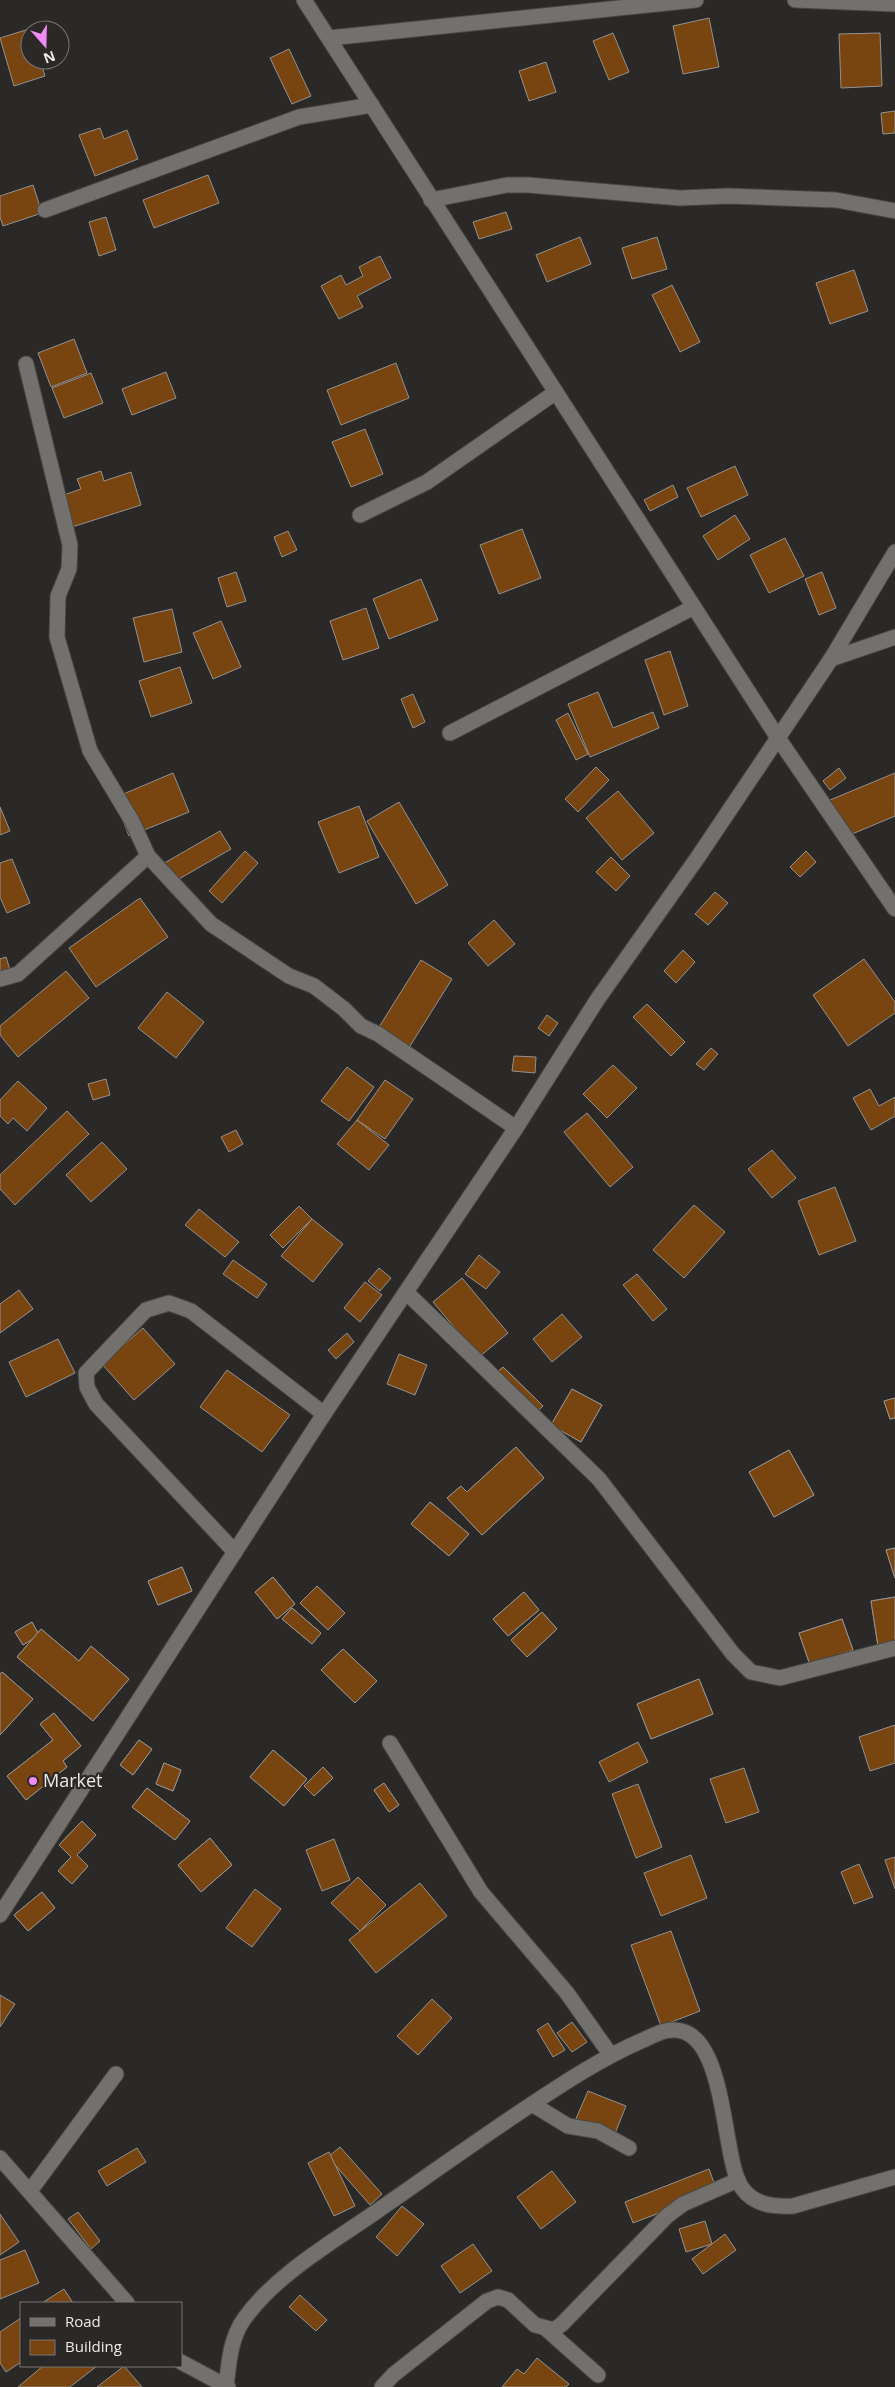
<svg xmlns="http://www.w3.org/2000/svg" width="895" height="2387" viewBox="0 0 895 2387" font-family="'Open Sans',sans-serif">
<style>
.building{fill:#784511;stroke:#94918f}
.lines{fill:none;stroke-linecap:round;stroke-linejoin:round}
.street-casing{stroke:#474644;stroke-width:17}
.street{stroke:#72716e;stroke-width:15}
.poi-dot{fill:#f18af4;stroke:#2a2927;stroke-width:2}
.labels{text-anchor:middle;stroke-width:4.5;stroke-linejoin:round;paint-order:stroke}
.poi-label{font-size:18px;fill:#ebeae9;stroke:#2a2927;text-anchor:start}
</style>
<rect width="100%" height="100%" fill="#2a2927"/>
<g class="building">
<path d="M709,18L719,67L683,74L673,26Z"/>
<path d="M29,29L30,60H40L45,76L14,86L0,38Z"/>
<path d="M613,33L629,72L609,80L593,41Z"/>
<path d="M880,33L882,86L841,88L839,34Z"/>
<path d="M289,49L311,96L292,104L270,58Z"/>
<path d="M546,62L556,92L529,101L519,71Z"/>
<path d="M895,111V133L883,134L881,113Z"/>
<path d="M100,128L104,139L127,130L138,159L95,176L79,135Z"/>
<path d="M208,175L219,203L154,228L143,200Z"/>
<path d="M33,185L42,213L3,226L0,217V196Z"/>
<path d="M506,212L512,229L479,239L473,222Z"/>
<path d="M106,217L116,250L99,256L89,222Z"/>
<path d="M580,237L591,264L547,282L536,255Z"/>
<path d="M657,237L667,269L632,279L622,248Z"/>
<path d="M380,256L391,278L357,296L363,307L339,319L321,286L341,275L346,285L363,276L359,267Z"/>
<path d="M854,270L868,311L830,324L816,283Z"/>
<path d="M672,285L700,342L680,352L652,295Z"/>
<path d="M74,339L87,373L51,387L38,353Z"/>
<path d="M396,363L409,398L341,425L327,390Z"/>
<path d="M166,372L176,398L132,415L122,389Z"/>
<path d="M91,373L103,403L64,418L52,388Z"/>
<path d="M365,429L383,474L351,487L332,442Z"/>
<path d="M735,466L748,495L701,517L687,488Z"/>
<path d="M101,471L104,481L131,472L141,505L72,527L61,496L81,489L77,479Z"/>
<path d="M673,485L678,497L650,511L644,500Z"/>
<path d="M735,515L750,539L718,560L703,536Z"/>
<path d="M522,529L541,578L499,594L480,545Z"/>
<path d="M288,531L297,550L282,557L274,537Z"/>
<path d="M785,538L804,576L769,593L750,555Z"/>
<path d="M236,572L246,601L227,607L218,578Z"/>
<path d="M822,572L836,608L819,615L805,579Z"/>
<path d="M421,579L438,620L389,639L373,599Z"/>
<path d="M366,608L379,648L343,660L330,621Z"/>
<path d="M172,609L182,652L144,662L133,618Z"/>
<path d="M221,621L241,667L213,679L193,633Z"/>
<path d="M670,651L688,706L664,715L645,660Z"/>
<path d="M180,667L192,703L151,717L139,681Z"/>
<path d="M598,692L613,728L653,712L659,728L590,757L568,704Z"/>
<path d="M413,694L425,722L413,728L401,699Z"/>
<path d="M568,713L588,754L576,760L556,720Z"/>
<path d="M596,767L609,780L578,812L565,799Z"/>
<path d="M839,768L846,778L830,790L823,781Z"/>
<path d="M173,773L189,812L129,836L114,798Z"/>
<path d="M895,773V816L845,837L830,800Z"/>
<path d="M618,791L654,833L622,860L586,818Z"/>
<path d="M399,802L448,885L416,904L367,821Z"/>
<path d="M359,806L379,857L339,873L318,822Z"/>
<path d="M0,807L10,831L0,835Z"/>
<path d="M220,831L231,849L172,883L161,865Z"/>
<path d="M245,851L258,863L222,903L209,891Z"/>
<path d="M806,851L816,862L800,877L790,867Z"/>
<path d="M611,857L630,876L616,891L596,872Z"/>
<path d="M12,859L30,903L7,913L0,897V863Z"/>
<path d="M715,892L728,903L708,925L695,914Z"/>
<path d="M140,898L168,937L96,987L69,948Z"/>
<path d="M494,920L515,944L488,966L468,943Z"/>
<path d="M683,950L695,962L676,983L664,971Z"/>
<path d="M6,957L11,973L0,976V959Z"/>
<path d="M864,959L895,1002V1013L848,1046L813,995Z"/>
<path d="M421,960L452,979L405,1054L374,1035Z"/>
<path d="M66,971L89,998L18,1057L0,1035V1026Z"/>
<path d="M167,992L204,1022L176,1058L138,1028Z"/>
<path d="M647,1004L685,1042L671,1056L633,1017Z"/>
<path d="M547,1015L558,1023L549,1036L538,1028Z"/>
<path d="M711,1048L718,1054L704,1070L696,1064Z"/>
<path d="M514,1056L536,1057L535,1073L512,1071Z"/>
<path d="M613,1065L637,1088L607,1118L583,1094Z"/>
<path d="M347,1067L374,1087L349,1121L321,1101Z"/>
<path d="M106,1079L110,1095L93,1100L88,1084Z"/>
<path d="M385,1080L413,1099L385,1139L357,1120Z"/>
<path d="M18,1081L47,1108L27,1131L13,1118L8,1124L0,1116V1100Z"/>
<path d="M870,1089L879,1106L895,1097V1116L871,1130L853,1098Z"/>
<path d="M67,1111L89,1134L15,1205L0,1189V1175Z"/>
<path d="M587,1113L633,1167L610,1187L564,1132Z"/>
<path d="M357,1120L389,1145L369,1170L337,1144Z"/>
<path d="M236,1130L243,1144L229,1152L221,1137Z"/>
<path d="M102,1142L127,1169L91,1202L66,1175Z"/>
<path d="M772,1150L796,1178L772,1198L748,1169Z"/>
<path d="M835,1187L856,1241L819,1255L798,1201Z"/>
<path d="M694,1205L725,1232L684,1278L653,1250Z"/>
<path d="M299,1206L312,1219L283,1248L270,1235Z"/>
<path d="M199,1209L239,1242L225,1257L185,1225Z"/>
<path d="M312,1219L343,1244L313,1282L281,1256Z"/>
<path d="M479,1255L500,1272L486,1289L465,1274Z"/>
<path d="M233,1260L267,1284L257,1298L223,1274Z"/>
<path d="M379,1268L391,1278L380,1291L368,1281Z"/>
<path d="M637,1274L667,1309L653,1321L623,1285Z"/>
<path d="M462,1278L508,1333L479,1357L433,1302Z"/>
<path d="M365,1282L382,1295L360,1322L344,1308Z"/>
<path d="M19,1290L33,1309L0,1333V1304Z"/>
<path d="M562,1314L582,1337L552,1362L533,1339Z"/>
<path d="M143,1328L175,1364L134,1400L102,1364Z"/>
<path d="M347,1333L354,1342L336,1359L328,1350Z"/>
<path d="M58,1339L75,1373L26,1397L9,1362Z"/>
<path d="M399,1354L427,1365L415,1395L387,1384Z"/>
<path d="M503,1367L543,1406L532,1417L492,1377Z"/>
<path d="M503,1367L543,1406L532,1417L492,1377Z"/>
<path d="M227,1370L290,1415L262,1452L200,1407Z"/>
<path d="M572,1389L602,1405L581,1442L551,1425Z"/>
<path d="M572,1389L602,1405L581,1442L551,1425Z"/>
<path d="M895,1398V1418L890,1419L884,1401Z"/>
<path d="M895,1398V1418L890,1419L884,1401Z"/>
<path d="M516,1447L544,1478L482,1535L447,1498L461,1486L467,1492Z"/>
<path d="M516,1447L544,1478L482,1535L447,1498L461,1486L467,1492Z"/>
<path d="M789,1450L814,1495L774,1517L749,1472Z"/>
<path d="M789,1450L814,1495L774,1517L749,1472Z"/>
<path d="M430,1502L469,1534L449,1556L411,1524Z"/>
<path d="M430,1502L469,1534L449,1556L411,1524Z"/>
<path d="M895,1548V1578L886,1550Z"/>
<path d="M895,1548V1578L886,1550Z"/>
<path d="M182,1567L192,1591L158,1605L148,1581Z"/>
<path d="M182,1567L192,1591L158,1605L148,1581Z"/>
<path d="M273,1577L295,1604L277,1619L255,1592Z"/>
<path d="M273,1577L295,1604L277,1619L255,1592Z"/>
<path d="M317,1586L345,1613L328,1630L300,1603Z"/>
<path d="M317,1586L345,1613L328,1630L300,1603Z"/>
<path d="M524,1592L539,1610L508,1636L493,1619Z"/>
<path d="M524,1592L539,1610L508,1636L493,1619Z"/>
<path d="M895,1597V1644L878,1646L871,1601Z"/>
<path d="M895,1597V1644L878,1646L871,1601Z"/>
<path d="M292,1608L321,1633L312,1644L282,1619Z"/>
<path d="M292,1608L321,1633L312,1644L282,1619Z"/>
<path d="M542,1612L557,1629L527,1657L511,1640Z"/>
<path d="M542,1612L557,1629L527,1657L511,1640Z"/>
<path d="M842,1619L853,1650L810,1665L799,1633Z"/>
<path d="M842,1619L853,1650L810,1665L799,1633Z"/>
<path d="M32,1622L39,1635L23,1645L15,1632Z"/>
<path d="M32,1622L39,1635L23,1645L15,1632Z"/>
<path d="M41,1629L79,1661L91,1646L129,1679L93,1721L17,1657Z"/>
<path d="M41,1629L79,1661L91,1646L129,1679L93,1721L17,1657Z"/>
<path d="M343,1649L377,1681L355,1703L321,1670Z"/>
<path d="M343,1649L377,1681L355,1703L321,1670Z"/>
<path d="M2,1672L33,1699L0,1735V1674Z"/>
<path d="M2,1672L33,1699L0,1735V1674Z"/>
<path d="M699,1679L713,1714L651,1739L637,1704Z"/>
<path d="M699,1679L713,1714L651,1739L637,1704Z"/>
<path d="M54,1713L81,1746L63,1761L67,1767L26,1800L7,1776L53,1740L40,1724Z"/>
<path d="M54,1713L81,1746L63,1761L67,1767L26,1800L7,1776L53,1740L40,1724Z"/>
<path d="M895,1725V1763L870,1771L859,1737Z"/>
<path d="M139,1740L152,1749L133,1775L120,1765Z"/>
<path d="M139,1740L152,1749L133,1775L120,1765Z"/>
<path d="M638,1742L648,1762L609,1782L599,1762Z"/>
<path d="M273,1750L307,1779L284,1806L250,1777Z"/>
<path d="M273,1750L307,1779L284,1806L250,1777Z"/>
<path d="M164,1763L181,1770L173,1791L156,1784Z"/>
<path d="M164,1763L181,1770L173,1791L156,1784Z"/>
<path d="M323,1767L333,1778L314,1796L304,1786Z"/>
<path d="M323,1767L333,1778L314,1796L304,1786Z"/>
<path d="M744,1768L759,1812L726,1823L710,1779Z"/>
<path d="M384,1783L399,1805L389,1812L374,1790Z"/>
<path d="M384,1783L399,1805L389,1812L374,1790Z"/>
<path d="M638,1784L662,1847L636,1858L612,1794Z"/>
<path d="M147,1788L190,1821L175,1840L132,1807Z"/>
<path d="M147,1788L190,1821L175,1840L132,1807Z"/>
<path d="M82,1821L96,1835L77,1855L88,1866L72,1884L58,1871L71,1857L59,1845Z"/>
<path d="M82,1821L96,1835L77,1855L88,1866L72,1884L58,1871L71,1857L59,1845Z"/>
<path d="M210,1838L232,1865L201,1892L178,1865Z"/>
<path d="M210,1838L232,1865L201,1892L178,1865Z"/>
<path d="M334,1839L350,1880L322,1891L306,1850Z"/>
<path d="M691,1855L707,1898L661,1916L644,1873Z"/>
<path d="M895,1857V1889L885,1860Z"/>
<path d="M859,1864L873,1897L854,1904L841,1872Z"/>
<path d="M358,1877L386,1905L360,1931L331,1903Z"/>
<path d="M420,1883L447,1916L376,1973L349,1940Z"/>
<path d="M255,1889L281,1909L252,1947L226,1928Z"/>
<path d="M42,1892L55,1908L28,1931L14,1915Z"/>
<path d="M42,1892L55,1908L28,1931L14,1915Z"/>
<path d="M671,1931L700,2011L661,2026L631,1945Z"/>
<path d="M0,1995L15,2004L0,2027Z"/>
<path d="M432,1999L452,2018L418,2055L397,2036Z"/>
<path d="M572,2022L587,2042L572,2052L557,2033Z"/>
<path d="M548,2023L565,2050L553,2057L537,2030Z"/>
<path d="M588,2091L626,2106L614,2136L575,2121Z"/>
<path d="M340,2147L382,2194L370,2205L328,2157Z"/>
<path d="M137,2148L146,2162L107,2186L98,2171Z"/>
<path d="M329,2152L355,2206L334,2216L308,2163Z"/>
<path d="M709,2169L717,2191L633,2223L625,2202Z"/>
<path d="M552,2171L576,2202L541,2229L517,2197Z"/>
<path d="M402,2206L424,2224L397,2256L376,2237Z"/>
<path d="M78,2212L100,2241L91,2249L68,2219Z"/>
<path d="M0,2214L19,2242L0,2255Z"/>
<path d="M705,2221L712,2244L686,2252L679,2229Z"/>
<path d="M725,2234L736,2250L703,2274L692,2259Z"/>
<path d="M473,2244L492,2271L460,2293L441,2266Z"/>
<path d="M25,2250L39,2283L0,2299V2260Z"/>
<path d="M64,2289L73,2303H42Z"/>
<path d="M300,2295L327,2320L316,2331L289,2307Z"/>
<path d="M21,2318V2362L6,2372L0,2363V2332Z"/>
<path d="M537,2358L569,2384L566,2387H502L517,2369L524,2374Z"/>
<path d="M43,2366H97L70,2387H18Z"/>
<path d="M124,2366L142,2387H97Z"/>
</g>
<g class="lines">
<g class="street-casing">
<g id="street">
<path d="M304,0L778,738L895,909"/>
<path d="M795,0L895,4"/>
<path d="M329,38L696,0"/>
<path d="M431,200L507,185H528L680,198L728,196L836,200L895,211"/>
<path d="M45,210L299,117L372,105"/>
<path d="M26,364L70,545L69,569L58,596L57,637L90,751L132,821L148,856L211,924L289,976L314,986L344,1009L361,1026L378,1034L516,1128"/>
<path d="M360,515L427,482L556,392"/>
<path d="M831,659L895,637"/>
<path d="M450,733L694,607"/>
<path d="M0,979L18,974L148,856"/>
<path d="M406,1292L599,1479L733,1654L751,1672L780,1678L895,1648"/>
<path d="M235,1552L96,1404L87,1387L86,1373L146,1310L169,1303L191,1311L324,1414"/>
<path d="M390,1743L481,1892L567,1993L610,2054"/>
<path d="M0,1915L324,1414L516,1128L597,1000L698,857L831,659L895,552"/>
<path d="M532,2104C567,2081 602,2058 641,2041C648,2038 657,2033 665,2031C729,2017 720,2158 742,2188C754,2205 774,2207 793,2206L895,2177"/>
<path d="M0,2158L127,2303"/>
<path d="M30,2191L116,2074"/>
<path d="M545,2328L598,2375"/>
<path d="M181,2362L228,2387"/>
<path d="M226,2387C229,2363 230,2339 244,2319C274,2277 326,2246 367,2218C422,2180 476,2141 532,2104L568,2126L598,2131L629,2148"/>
<path d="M382,2387L393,2375L487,2301L498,2297L508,2300L535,2325L554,2330L562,2324L667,2216L683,2204L738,2180"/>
</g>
</g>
<use href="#street" class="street"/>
</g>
<circle class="poi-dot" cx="33" cy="1781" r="5"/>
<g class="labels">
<g class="poi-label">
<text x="43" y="1787">Market</text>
</g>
</g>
<rect x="20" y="2302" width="162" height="65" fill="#2a2927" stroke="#777675"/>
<rect x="30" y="2318" width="25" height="8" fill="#72716e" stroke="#777675"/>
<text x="65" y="2327" font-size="15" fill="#ebeae9">Road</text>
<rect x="30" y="2340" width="25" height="15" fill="#784511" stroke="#777675"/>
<text x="65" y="2352" font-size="15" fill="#ebeae9">Building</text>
<g transform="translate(45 45) rotate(160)"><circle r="24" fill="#2a2927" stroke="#777675"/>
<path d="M0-4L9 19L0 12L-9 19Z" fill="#f18af4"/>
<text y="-8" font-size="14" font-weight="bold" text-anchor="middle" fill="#ebeae9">N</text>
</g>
</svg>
